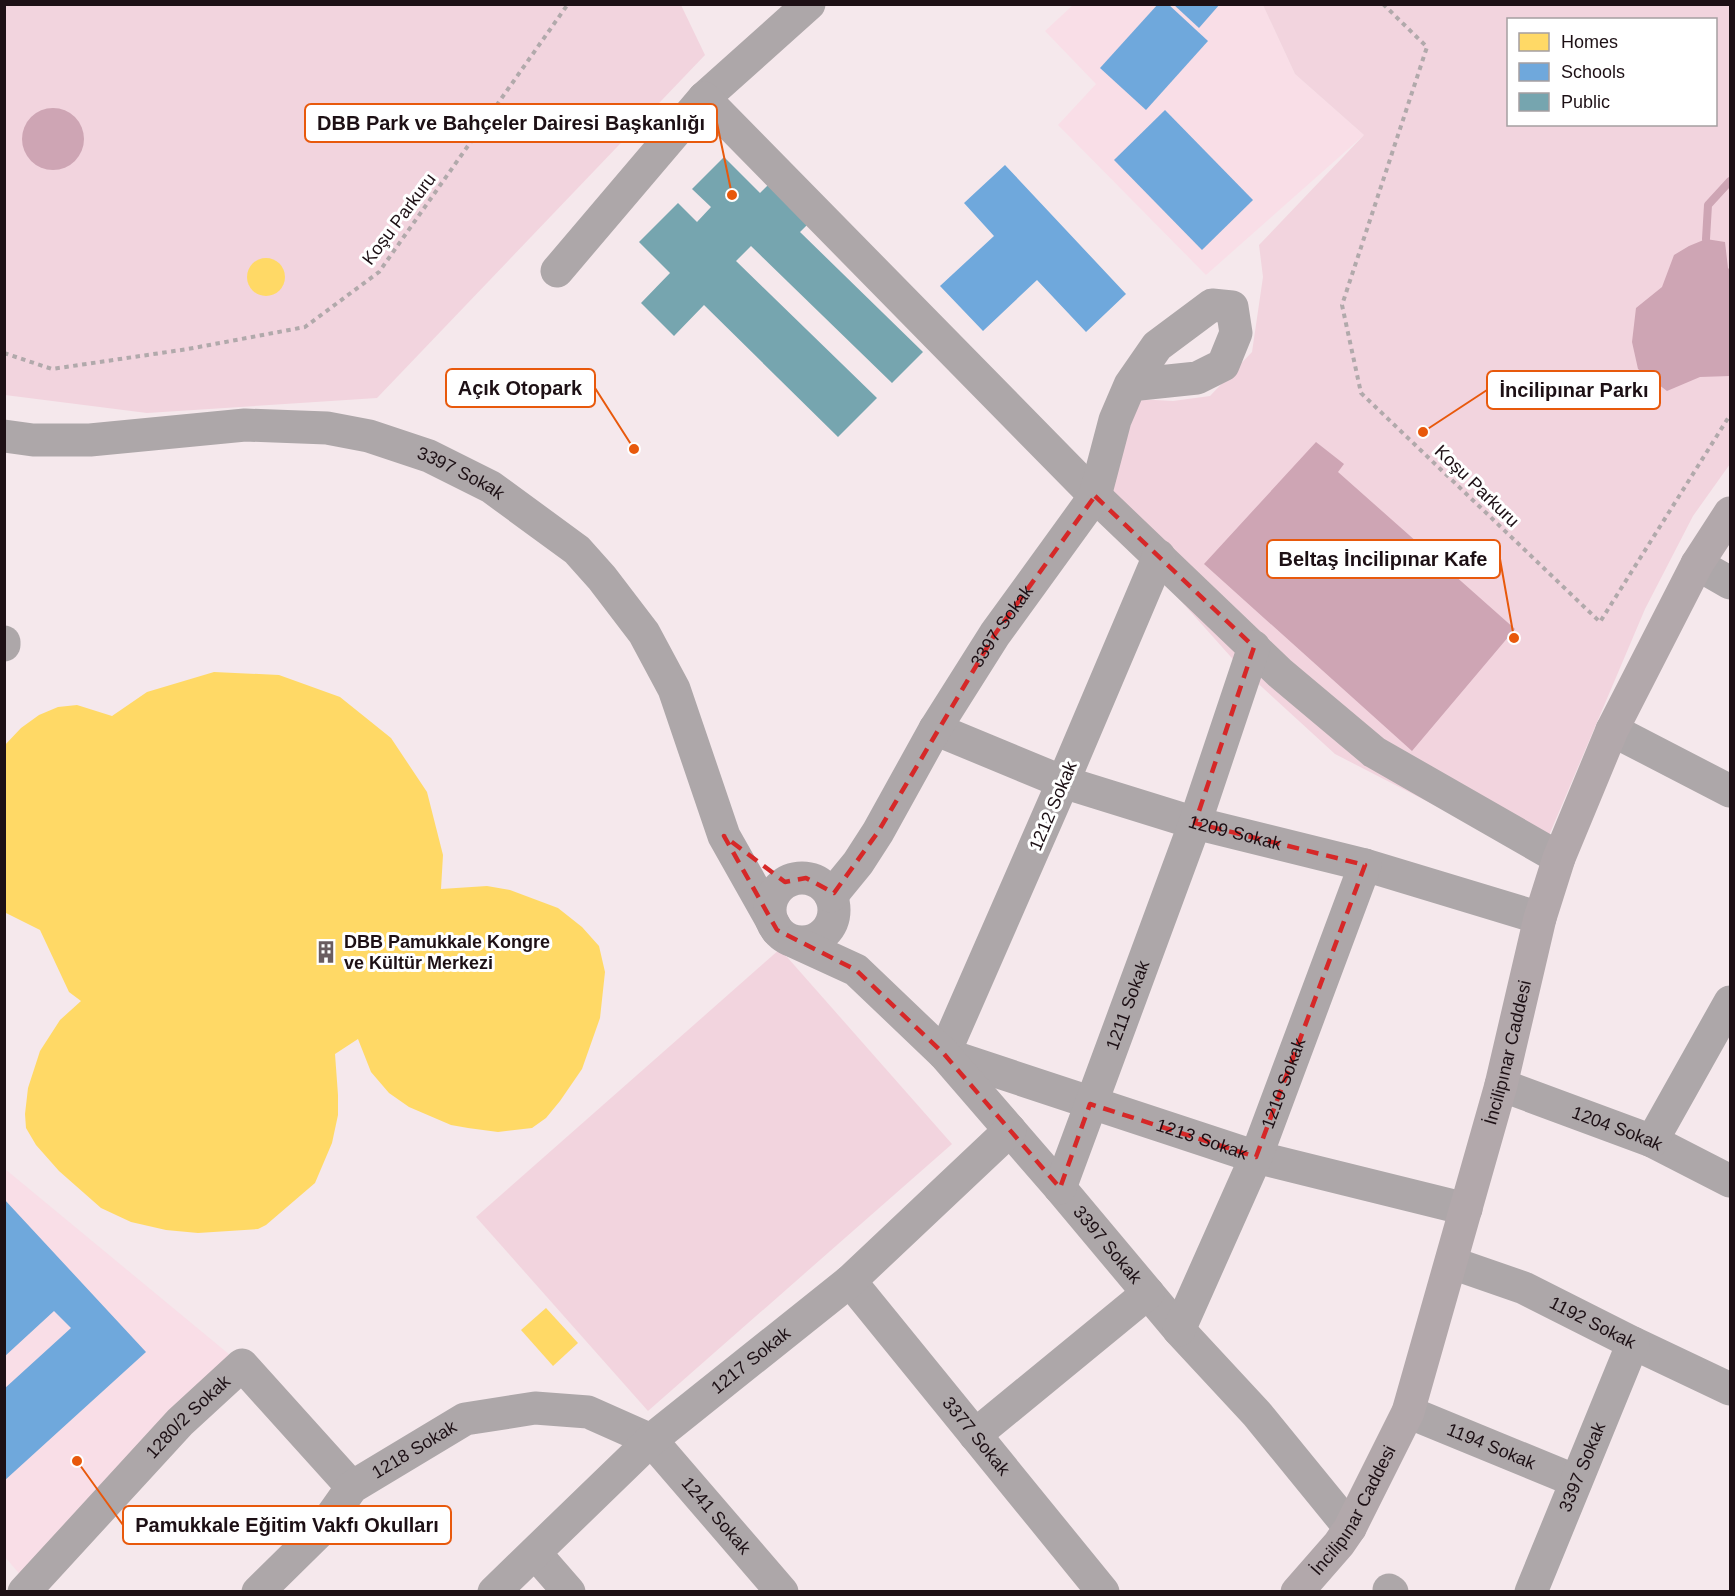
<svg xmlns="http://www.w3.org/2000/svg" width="1735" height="1596" viewBox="0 0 1735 1596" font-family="Helvetica,sans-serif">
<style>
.built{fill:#f9dee7}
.green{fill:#f2d4de;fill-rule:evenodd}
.water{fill:#cea5b4}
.homes{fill:#ffd966}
.schools{fill:#6fa8dc}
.public{fill:#76a5af}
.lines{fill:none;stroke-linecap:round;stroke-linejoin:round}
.stream{stroke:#cea5b4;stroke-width:8}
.path{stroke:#b1a9ab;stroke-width:4;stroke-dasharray:4.5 4.5;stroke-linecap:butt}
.minor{stroke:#ada7a9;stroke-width:33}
.major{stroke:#b2a8ab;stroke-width:33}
.marked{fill:none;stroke:#d62828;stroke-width:4.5;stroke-dasharray:12 8;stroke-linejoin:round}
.labels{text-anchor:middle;stroke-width:6;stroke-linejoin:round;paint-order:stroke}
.street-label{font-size:18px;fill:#1d1015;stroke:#fff}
.poi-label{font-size:18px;font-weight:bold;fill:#1d1015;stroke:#fff;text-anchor:start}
.leader{fill:none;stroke:#e8590c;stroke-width:2}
.callout-dot{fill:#e8590c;stroke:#fff;stroke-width:2}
.callout{fill:#fff;stroke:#e8590c;stroke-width:2}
.callout-label{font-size:20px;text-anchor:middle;font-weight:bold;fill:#1d1015}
</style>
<rect width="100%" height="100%" fill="#f5e8ec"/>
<g class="built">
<path d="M1073,5H1263L1295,74L1364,135L1206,275L1058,125L1096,84L1045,31Z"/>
<path d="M5,1169L242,1365L30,1586L5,1557Z"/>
</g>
<g class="green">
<path d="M4,5H681L705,55L377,398L147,413L5,395Z"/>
<path d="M1263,5H1730V464L1693,516L1645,609L1539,859L1335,754L1239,666L1080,488L1137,399L1173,401L1210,396L1252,352L1263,277L1259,245L1364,135L1295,74ZM1508,20H1716V124H1508Z"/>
<path d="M780,949L952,1144L648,1411L476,1217Z"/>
</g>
<g class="water">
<circle cx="53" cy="139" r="31"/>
<path d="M1706,239L1725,242L1728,268L1730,270V376L1700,377L1667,391L1638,369L1632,342L1636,308L1662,287L1674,255L1689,246Z"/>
<path d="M1316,442L1344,464L1338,472L1515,629L1412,751L1204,564Z"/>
</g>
<g class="homes">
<circle cx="266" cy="277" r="19"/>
<path d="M214,672L279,675L340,697L391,738L427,792L443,855L441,889L487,886L510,890L558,908L582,927L599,946L605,972L600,1018L582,1069L560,1101L546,1118L532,1128L498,1132L468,1128L451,1125L409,1107L389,1093L371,1072L358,1039L335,1054L338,1095V1115L332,1143L315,1183L266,1225L258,1229L198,1233L166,1230L131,1222L101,1208L59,1171L36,1145L26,1128L25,1114L28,1088L40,1051L60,1020L81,1001L69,992L40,930L4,912V746L21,728L39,715L58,707L77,705L112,716L147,692Z"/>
<path d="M546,1308L578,1343L553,1366L521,1330Z"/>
</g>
<g class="schools">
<path d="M1158,4H1168L1208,41L1146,110L1100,68Z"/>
<path d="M1173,4H1220L1199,28Z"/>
<path d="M1165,110L1253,200L1202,250L1114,160Z"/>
<path d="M1005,165L1126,294L1086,332L1037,280L983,331L940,286L994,236L964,203Z"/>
<path d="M4,1199L146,1352L4,1481V1389L71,1328L54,1311L4,1357Z"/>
</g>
<path class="public" d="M724,157L760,193L771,182L811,221L800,232L923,352L892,383L751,246L736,261L877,398L838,437L704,305L674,336L641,303L670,273L639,242L678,203L697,222L711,207L692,189Z"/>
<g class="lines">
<path class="stream" d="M1706,239L1708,205L1730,181"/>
<g class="path">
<path d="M1383,4L1427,47L1342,305L1361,393L1600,622L1730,415"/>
<path d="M4,353L52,369L188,349L305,327L379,272L568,4"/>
</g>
<g class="minor">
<path d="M704,98L809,4"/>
<path d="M557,271L704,98L1095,496L1280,673L1374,752L1559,858"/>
<path id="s1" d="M4,436L33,440H90L245,425L327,428L369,436L429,456L491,487L577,550L602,578L644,633L674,689L724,836L777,930"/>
<path id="s2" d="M1159,556L1063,782L944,1054L1256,1157L1466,1209"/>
<path d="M1697,564L1730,583"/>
<path d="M4,642V645"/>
<path id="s3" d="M935,729L1063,782L1195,823L1365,865L1540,918"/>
<path d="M1612,730L1730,791"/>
<circle cx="802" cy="910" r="32"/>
<path id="s4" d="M831,896L858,863L878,832L935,729L995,634L1095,496L1115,420L1130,385L1157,346L1212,305L1232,307L1236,333L1223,365L1197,378L1130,385"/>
<path id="s5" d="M795,942L856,970L944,1054L1060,1188L1179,1330L1257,1414L1350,1528"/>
<path id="s6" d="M1501,1085L1652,1141L1730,1181"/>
<path d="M1652,1141L1730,1002"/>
<path id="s7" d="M1060,1188L1195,823L1254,647"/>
<path id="s8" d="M1452,1263L1524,1288L1633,1343L1730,1389"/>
<path id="s9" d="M850,1281L1103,1592"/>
<path id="s10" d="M1179,1330L1256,1157L1365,865"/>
<path id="s11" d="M1408,1412L1576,1481"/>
<path d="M975,1435L1148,1293"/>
<path d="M535,1553L569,1592"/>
<path d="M1389,1590L1392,1592"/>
<path id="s12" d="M24,1592L180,1422L242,1365L352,1487"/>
<path id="s13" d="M258,1592L323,1528L352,1487L465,1419L535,1408L588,1412L651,1440L782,1592"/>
<path id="s14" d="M494,1592L651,1440L850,1281L1010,1130"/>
<path id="s15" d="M1531,1592L1633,1343"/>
</g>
<path class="major" id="s16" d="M1297,1592L1339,1544L1350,1528L1408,1412L1501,1085L1540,918L1559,858L1612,730L1697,564L1730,513"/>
</g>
<path class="marked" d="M1095,496L1254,647L1195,823L1365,865L1256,1157L1090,1104L1060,1188L944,1054L856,970L777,930L724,836L785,882L806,878L834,893L878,832L995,634Z"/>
<defs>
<g id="building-bare" transform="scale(1.8)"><path d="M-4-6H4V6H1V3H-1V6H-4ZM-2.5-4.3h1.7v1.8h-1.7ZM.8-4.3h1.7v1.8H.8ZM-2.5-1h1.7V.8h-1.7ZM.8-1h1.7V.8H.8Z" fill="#695c60" stroke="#fff" stroke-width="2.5" paint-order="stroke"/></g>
</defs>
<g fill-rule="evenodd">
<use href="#building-bare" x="326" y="952"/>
</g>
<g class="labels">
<g class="street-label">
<text transform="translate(399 219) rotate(-53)" y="6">Koşu Parkuru</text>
<text dy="6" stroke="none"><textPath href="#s1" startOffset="466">3397 Sokak</textPath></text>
<text transform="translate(1477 486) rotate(44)" y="6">Koşu Parkuru</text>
<text dy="6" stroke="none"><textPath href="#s4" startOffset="320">3397 Sokak</textPath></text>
<text transform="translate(1053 806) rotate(-67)" y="6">1212 Sokak</text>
<text dy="6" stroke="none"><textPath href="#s3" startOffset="318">1209 Sokak</textPath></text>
<text dy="6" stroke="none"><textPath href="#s7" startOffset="195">1211 Sokak</textPath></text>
<text dy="6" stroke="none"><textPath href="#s16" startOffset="586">İncilipınar Caddesi</textPath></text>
<text dy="6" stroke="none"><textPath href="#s10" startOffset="268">1210 Sokak</textPath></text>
<text dy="6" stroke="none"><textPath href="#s6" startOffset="124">1204 Sokak</textPath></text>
<text dy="6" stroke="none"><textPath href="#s2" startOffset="814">1213 Sokak</textPath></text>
<text dy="6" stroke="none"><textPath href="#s5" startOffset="440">3397 Sokak</textPath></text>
<text dy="6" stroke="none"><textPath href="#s8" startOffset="153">1192 Sokak</textPath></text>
<text dy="6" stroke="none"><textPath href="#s14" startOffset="346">1217 Sokak</textPath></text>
<text dy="6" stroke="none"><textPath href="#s12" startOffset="240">1280/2 Sokak</textPath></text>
<text dy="6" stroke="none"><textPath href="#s9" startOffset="200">3377 Sokak</textPath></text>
<text dy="6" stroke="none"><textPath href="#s11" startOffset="90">1194 Sokak</textPath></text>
<text dy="6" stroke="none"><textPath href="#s13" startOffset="214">1218 Sokak</textPath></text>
<text dy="6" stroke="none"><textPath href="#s15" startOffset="135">3397 Sokak</textPath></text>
<text dy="6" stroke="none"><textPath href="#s16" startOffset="100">İncilipınar Caddesi</textPath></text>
<text dy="6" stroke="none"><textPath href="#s13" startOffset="566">1241 Sokak</textPath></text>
</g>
<g class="poi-label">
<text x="344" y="948">DBB Pamukkale Kongre<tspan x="344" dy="21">ve Kültür Merkezi</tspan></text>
</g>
</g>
<path class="leader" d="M732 195L717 123M634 449L595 388M1423 432L1487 390M1514 638L1500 559M77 1461L123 1525"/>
<g class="callout-dot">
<circle cx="732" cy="195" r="6"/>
<circle cx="634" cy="449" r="6"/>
<circle cx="1423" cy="432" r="6"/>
<circle cx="1514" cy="638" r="6"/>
<circle cx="77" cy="1461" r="6"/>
</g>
<g class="callout">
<rect x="305" y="104" width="412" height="38" rx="6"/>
<rect x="446" y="369" width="149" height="38" rx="6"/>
<rect x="1487" y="371" width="173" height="38" rx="6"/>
<rect x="1267" y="540" width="233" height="38" rx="6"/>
<rect x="123" y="1506" width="328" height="38" rx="6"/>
</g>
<g class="callout-label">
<text x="511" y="130">DBB Park ve Bahçeler Dairesi Başkanlığı</text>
<text x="520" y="395">Açık Otopark</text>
<text x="1574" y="397">İncilipınar Parkı</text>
<text x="1383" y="566">Beltaş İncilipınar Kafe</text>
<text x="287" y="1532">Pamukkale Eğitim Vakfı Okulları</text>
</g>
<rect width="1735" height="1596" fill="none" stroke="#1d1015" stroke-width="12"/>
<rect x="1507" y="18" width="210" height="108" fill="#ffffff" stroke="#a59fa1" stroke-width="1.5"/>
<rect x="1519" y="33" width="30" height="18" fill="#ffd966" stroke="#a59fa1" stroke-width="1.5"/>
<text x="1561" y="48" font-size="18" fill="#1d1015">Homes</text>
<rect x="1519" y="63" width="30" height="18" fill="#6fa8dc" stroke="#a59fa1" stroke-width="1.5"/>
<text x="1561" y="78" font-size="18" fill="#1d1015">Schools</text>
<rect x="1519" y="93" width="30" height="18" fill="#76a5af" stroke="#a59fa1" stroke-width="1.5"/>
<text x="1561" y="108" font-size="18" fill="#1d1015">Public</text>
</svg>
